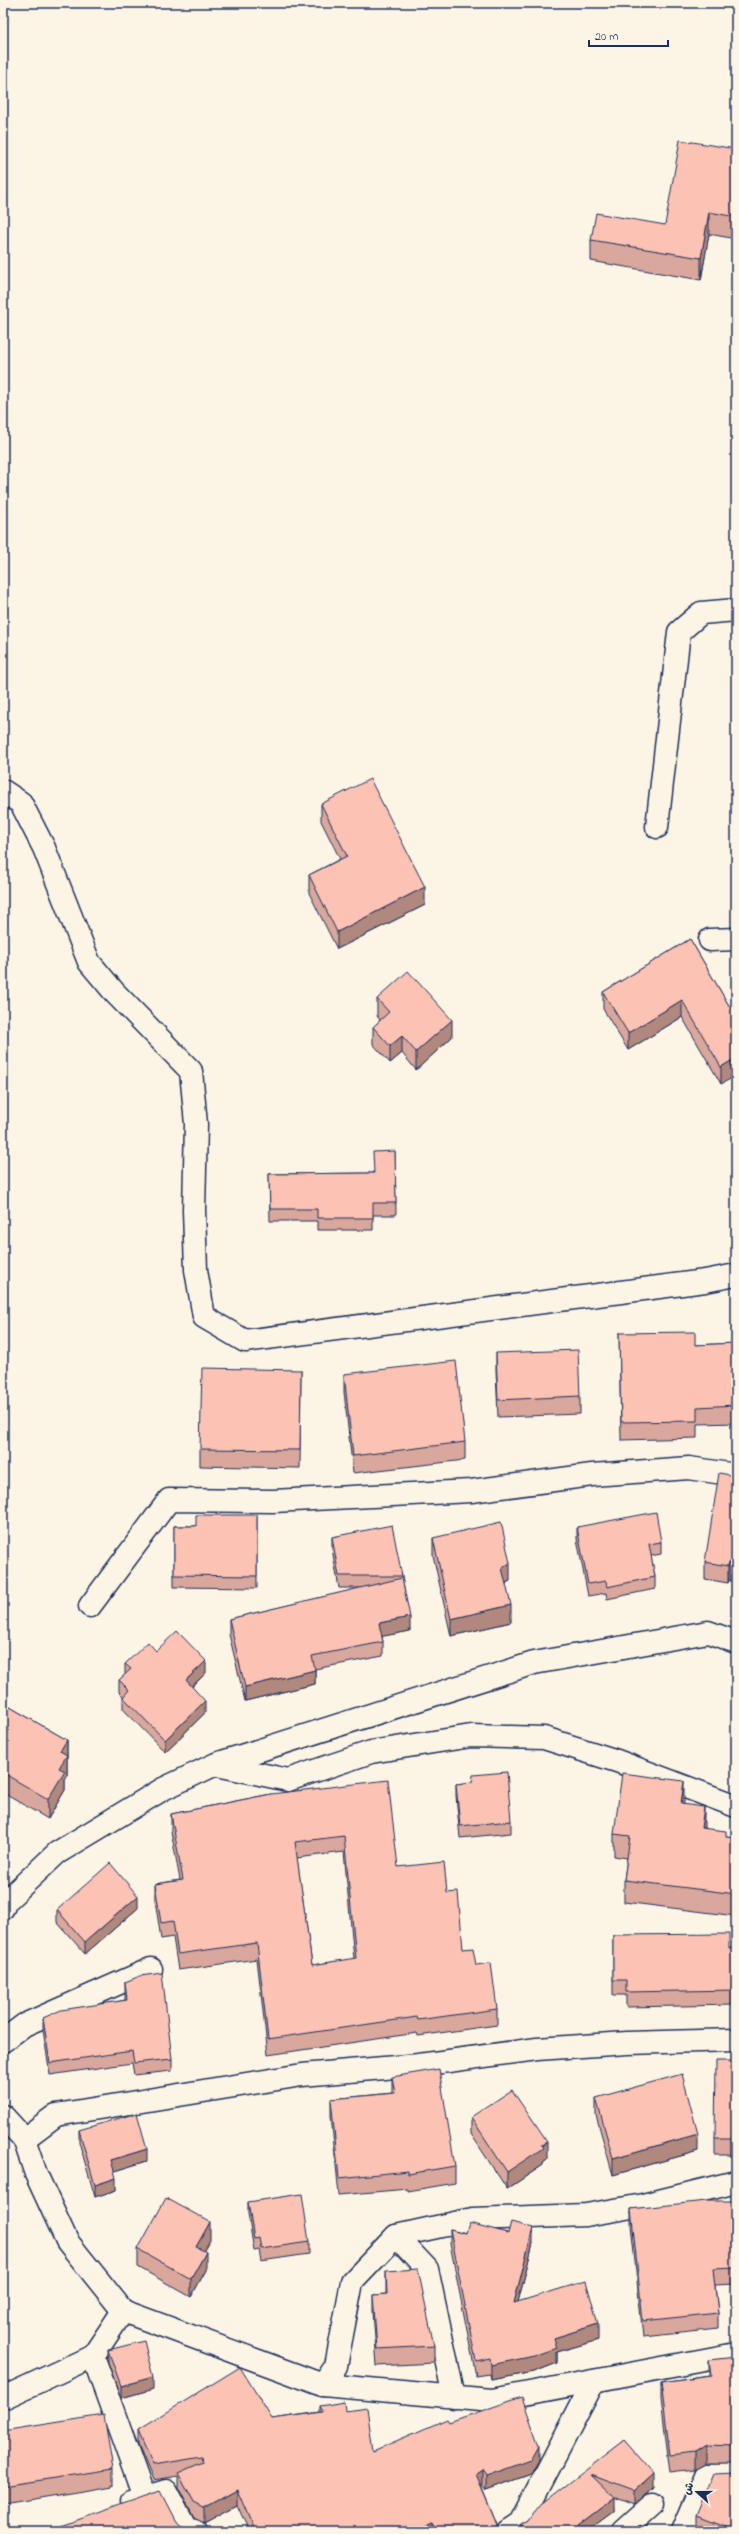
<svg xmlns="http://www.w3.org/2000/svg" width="739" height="2534" viewBox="0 0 739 2534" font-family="'Indie Flower','Playpen Sans Arabic',sans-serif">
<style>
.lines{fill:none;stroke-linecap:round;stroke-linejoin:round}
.minor-casing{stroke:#1b2f5e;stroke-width:25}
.minor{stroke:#fcf5e5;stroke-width:22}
.wall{fill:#d9a79b;stroke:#1b2f5e;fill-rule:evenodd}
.shaded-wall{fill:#b0887e;stroke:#1b2f5e}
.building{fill:#fcc2b4;stroke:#1b2f5e;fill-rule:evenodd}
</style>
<rect width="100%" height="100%" fill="#fcf5e5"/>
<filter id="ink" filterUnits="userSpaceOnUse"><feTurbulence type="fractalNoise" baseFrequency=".025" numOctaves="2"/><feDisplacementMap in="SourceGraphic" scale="8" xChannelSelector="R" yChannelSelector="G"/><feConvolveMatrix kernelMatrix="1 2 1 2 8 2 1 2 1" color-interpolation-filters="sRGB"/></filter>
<g filter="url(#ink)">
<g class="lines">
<g class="minor-casing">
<g id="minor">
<path d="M3,791L21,803L44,848L89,962L115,993L191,1071L196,1124L194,1210L196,1270L204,1317L245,1341L705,1281L736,1275"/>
<path d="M657,827L679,632L701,613L736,610"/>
<path d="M710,940L736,939"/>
<path d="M90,1606L169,1500L273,1501L471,1491L592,1475L689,1468L736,1475"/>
<path d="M217,1765L288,1780L371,1752L471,1736L544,1738L617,1761L736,1806"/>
<path d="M3,1908L6,1901L57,1853L163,1789L216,1764L534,1663L708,1632L736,1642"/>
<path d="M3,2041L24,2025L151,1969"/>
<path d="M3,2116L24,2139L36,2174L67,2241L123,2311L323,2385L492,2400L736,2354"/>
<path d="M24,2139L56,2115L302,2075L419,2065L537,2049L627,2043L736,2040"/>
<path d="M396,2236L427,2269L454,2397"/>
<path d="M93,2356L144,2497"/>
<path d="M323,2385L336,2366L352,2282L396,2236L473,2219L586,2215L643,2205L736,2182"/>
<path d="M3,2398L93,2356L123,2311"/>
<path d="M133,2501L166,2491L186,2529L195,2531"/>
<path d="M508,2531L520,2523L594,2381"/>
<path d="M623,2531L652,2505"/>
<path d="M682,2531L706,2475L736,2474"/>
</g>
</g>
<use href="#minor" class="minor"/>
</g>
<g class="wall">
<path d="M736,149V239L709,234L701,280L591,261V240L665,225Z"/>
<path d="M321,804L425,905L337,949L309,893V875L340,859L321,821Z"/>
<path d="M690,939L731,1009L721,1084L682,1017L628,1050L603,1009V992Z"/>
<path d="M377,999L452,1037L416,1070L402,1053L390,1063L373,1044V1027L380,1020L377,1016Z"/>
<path d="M395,1151L396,1215H373V1230H317V1221H270L269,1174L373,1173Z"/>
<path d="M619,1333L695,1345L736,1343V1423L697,1424V1438L621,1440Z"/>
<path d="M496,1353L580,1396V1414L498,1417L496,1370Z"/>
<path d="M301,1370L300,1468L200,1466V1449Z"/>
<path d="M344,1374L465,1442V1460L353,1473L344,1392Z"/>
<path d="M736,1476V1581L729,1580L728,1583L705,1579V1562Z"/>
<path d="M257,1515V1588L174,1587V1526H196Z"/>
<path d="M577,1527L661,1542V1554L651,1556L655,1577V1589L607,1599L606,1593L588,1596L577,1539Z"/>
<path d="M332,1537L402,1576L410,1631L382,1636L383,1642V1656L315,1669V1684L245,1701L229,1634V1619L362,1588H339L332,1549Z"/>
<path d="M433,1538L510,1581L506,1583L511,1622L451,1636L433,1555Z"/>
<path d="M156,1651L206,1673L192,1687L205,1713L165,1752L123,1709V1696L119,1692V1680L125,1675V1664Z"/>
<path d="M3,1703L67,1740V1775L65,1778V1790L48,1819L3,1793Z"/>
<path d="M472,1782L511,1821V1833L460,1838L456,1796V1784Z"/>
<path d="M271,1794L398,1867L447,1893L463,1949L476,1965L497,2009V2025L418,2036L417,2033L268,2055L257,1959L178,1970L173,1937L161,1939L155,1900V1884L180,1880L171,1831V1814ZM344,1852L354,1959L312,1965L297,1858Z"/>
<path d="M684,1804L704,1828L726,1836L736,1837V1916L624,1902V1880L627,1858L614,1856V1834Z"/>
<path d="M138,1908L85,1954L57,1922V1910Z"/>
<path d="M613,1935L729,1948H736V2005L626,2007V1995H613Z"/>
<path d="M125,1982L172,2059V2071L134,2075L132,2063L50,2075L43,2030V2018L125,2000Z"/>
<path d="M736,2061V2155H715V2138Z"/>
<path d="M392,2077L455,2166V2183L408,2191V2189L339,2195L331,2116V2099L392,2093Z"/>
<path d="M596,2098L698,2151L613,2175L596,2115Z"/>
<path d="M471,2117L547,2159L543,2162V2165L507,2189L471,2134Z"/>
<path d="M79,2130L147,2161L114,2171L116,2190L95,2197L79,2142Z"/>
<path d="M736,2201V2284L715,2285L718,2313V2329L643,2337L631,2225V2209Z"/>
<path d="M248,2202L309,2242V2254L261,2261L259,2250L254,2251L248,2214Z"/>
<path d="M450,2229L466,2233L533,2243L518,2302L598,2340L557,2352V2363L534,2372L491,2380L490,2374L476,2376L450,2244Z"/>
<path d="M210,2240L203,2251L206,2270L191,2297L138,2267V2249Z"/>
<path d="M386,2271L434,2346V2363L377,2366L373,2312V2295L386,2294Z"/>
<path d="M108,2350L153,2389L121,2398L108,2362Z"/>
<path d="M736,2358V2463H706L695,2469L670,2472L661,2400V2383L709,2376V2360Z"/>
<path d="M320,2406L345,2411L373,2451L449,2422L539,2460L531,2474L486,2490L482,2485H481L500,2531H249L237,2505L204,2523L194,2518L178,2487V2476L153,2480L138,2444V2430L272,2419L320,2412Z"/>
<path d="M3,2431L113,2469V2486L3,2504Z"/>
<path d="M625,2440L654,2487L634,2505L613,2497L614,2511L587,2531H521V2524L527,2520Z"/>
<path d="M736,2473V2531H703L697,2529V2515Z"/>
</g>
<g class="shaded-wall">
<path d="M709,212V234L701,280V258Z"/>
<path d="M425,887V905L337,949V932Z"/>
<path d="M682,1000V1017L628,1050V1033Z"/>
<path d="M452,1020V1037L416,1070V1052Z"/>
<path d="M402,1036V1053L390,1063V1046Z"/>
<path d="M736,1058V1076L721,1084V1067Z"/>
<path d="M729,1562V1580L728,1583V1566Z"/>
<path d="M510,1563V1581L502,1585V1568Z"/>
<path d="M511,1605V1622L451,1636V1619Z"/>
<path d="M410,1617V1631L379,1637V1623Z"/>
<path d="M206,1661V1673L186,1692V1680Z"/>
<path d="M315,1670V1684L245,1701V1687Z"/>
<path d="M205,1701V1713L165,1752V1740Z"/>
<path d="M67,1740V1775L65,1778V1790L48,1819V1799L59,1768L60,1751Z"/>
<path d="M684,1781V1803L681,1826V1804Z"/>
<path d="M704,1807V1828H701Z"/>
<path d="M138,1896V1908L85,1954V1942Z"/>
<path d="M698,2134V2151L613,2175V2158Z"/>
<path d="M547,2142V2159L543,2162V2165L507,2189V2172Z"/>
<path d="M147,2149V2161L111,2172V2160Z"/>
<path d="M116,2178V2190L95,2197V2185Z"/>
<path d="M210,2222V2240L196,2264V2247Z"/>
<path d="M533,2228V2243L514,2318V2303Z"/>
<path d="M206,2252V2270L191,2297V2279Z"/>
<path d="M598,2324V2340L557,2352V2363L534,2372L491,2380V2365L554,2338Z"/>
<path d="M153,2377V2389L121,2398V2386Z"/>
<path d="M706,2445V2463L695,2469V2452Z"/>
<path d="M539,2446V2460L531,2474L486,2490V2476Z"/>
<path d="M482,2470V2485L476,2488V2474Z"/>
<path d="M654,2473V2487L634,2505V2491Z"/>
<path d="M237,2490V2505L204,2523V2508Z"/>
<path d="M614,2497V2511L587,2531H577V2525Z"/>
<path d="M432,2522V2531H409Z"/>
</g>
<g class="building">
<path d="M680,140L736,149V217L709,212L701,258L591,240L596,213L665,225Z"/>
<path d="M370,779L425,887L337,932L309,875L347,856L321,804Z"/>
<path d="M690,939L731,1009L736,1006V1058L721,1067L682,1000L628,1033L603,992Z"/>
<path d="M408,971L452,1020L416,1052L402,1036L390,1046L373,1027L389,1012L377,999Z"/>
<path d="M395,1151L396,1203H373V1218H317V1209H270L269,1174L374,1173L373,1152Z"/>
<path d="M695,1332V1345L736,1343V1405L697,1407V1421L621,1422L619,1333Z"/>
<path d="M578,1350L580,1396L498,1400L496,1353Z"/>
<path d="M456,1361L465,1442L353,1456L344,1374Z"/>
<path d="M202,1368L301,1370L300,1450L200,1449Z"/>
<path d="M719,1473L736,1476V1564L729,1562L728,1566L705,1562Z"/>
<path d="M656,1512L661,1542L649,1544L655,1577L607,1587L606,1581L588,1584L577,1527Z"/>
<path d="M196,1515H257V1576L174,1575V1526H196Z"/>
<path d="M501,1522L510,1563L502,1568L511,1605L451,1619L433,1538Z"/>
<path d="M392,1525L402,1576H339L332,1537Z"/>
<path d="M402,1578L410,1617L379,1623L383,1642L312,1656L315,1670L245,1687L229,1619Z"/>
<path d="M177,1631L206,1661L186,1680L205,1701L165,1740L123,1697L129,1690L119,1680L131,1669L125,1664L148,1642L156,1651Z"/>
<path d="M3,1703L67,1740L60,1751L67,1755L59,1768L65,1771L48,1799L3,1773Z"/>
<path d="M507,1772L511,1821L460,1826L456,1784L472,1782L473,1775Z"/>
<path d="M622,1773L684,1781L681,1804L704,1807L701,1828L726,1831V1836L736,1837V1894L624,1880L630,1836L614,1834Z"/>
<path d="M388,1780L398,1867L444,1862L447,1893L458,1892L463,1949L473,1948L476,1965L491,1963L497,2009L418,2020L417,2017L268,2039L257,1943L178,1954L173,1921L161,1923L155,1884L183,1880L171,1814L271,1794ZM344,1836L356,1958L312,1965L295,1842Z"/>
<path d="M110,1863L138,1896L85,1942L57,1910Z"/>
<path d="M729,1934V1948H736V1990L626,1992V1980H613V1935Z"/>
<path d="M162,1973L172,2059L134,2063L132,2051L50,2063L43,2018L61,2010L127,2000L125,1982L140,1976Z"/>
<path d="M716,2061H736V2138H715Z"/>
<path d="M439,2069L455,2166L408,2174V2171L339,2178L331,2099L395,2093L392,2077Z"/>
<path d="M682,2074L698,2134L613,2158L596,2098Z"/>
<path d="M512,2090L547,2142L541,2145L543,2148L507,2172L471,2117Z"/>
<path d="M137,2113L147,2149L111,2160L116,2178L95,2185L79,2130Z"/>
<path d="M302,2194L309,2242L261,2249L259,2238L254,2239L248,2202Z"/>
<path d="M166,2198L210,2222L196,2247L206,2252L191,2279L138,2249Z"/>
<path d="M706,2201H736V2268L713,2269L718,2313L643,2321L631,2209Z"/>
<path d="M511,2222L533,2228L514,2303L586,2281L598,2324L554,2338L557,2348L534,2356L491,2365L490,2358L476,2361L450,2229L466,2233L469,2223L508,2233Z"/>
<path d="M418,2269L434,2346L377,2349L373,2295L387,2294L386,2271Z"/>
<path d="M144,2341L153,2377L121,2386L108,2350Z"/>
<path d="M736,2357V2446L706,2445L695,2452L670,2455L661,2383L711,2376L709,2360Z"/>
<path d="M240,2367L272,2419L323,2412L320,2406L344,2402L345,2411L367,2408L373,2451L447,2419L449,2422L522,2397L539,2446L531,2460L486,2476L482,2470L476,2474L500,2531H464L463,2530L461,2531H437L432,2522L409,2531H249L254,2529L237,2490L204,2508L194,2503L178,2473L203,2462L202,2457L153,2465L138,2430Z"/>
<path d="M104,2415L113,2469L3,2486V2431Z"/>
<path d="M625,2440L654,2473L634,2491L591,2475L614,2497L577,2525L582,2531H526L521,2524L527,2520L534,2510Z"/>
<path d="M736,2473V2530L697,2515L714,2474Z"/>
<path d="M160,2491L175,2520L179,2525L192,2529L194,2531H46Z"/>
<path d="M640,2524L647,2531H633Z"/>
</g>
</g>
<rect width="739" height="2534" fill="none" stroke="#fcf5e5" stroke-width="16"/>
<rect x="8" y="8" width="723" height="2518" fill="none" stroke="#1b2f5e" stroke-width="1.5" filter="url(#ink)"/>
<g transform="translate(697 2492) rotate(291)" stroke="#fcf5e5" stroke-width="3" paint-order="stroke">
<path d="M0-3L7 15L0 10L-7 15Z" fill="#1b2f5e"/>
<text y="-6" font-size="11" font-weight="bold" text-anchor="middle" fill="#1b2f5e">ش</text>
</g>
<path d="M589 40v6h79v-6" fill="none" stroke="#1b2f5e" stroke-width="2"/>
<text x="595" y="40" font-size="12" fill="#1b2f5e" stroke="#fcf5e5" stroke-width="3" paint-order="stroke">20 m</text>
</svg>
